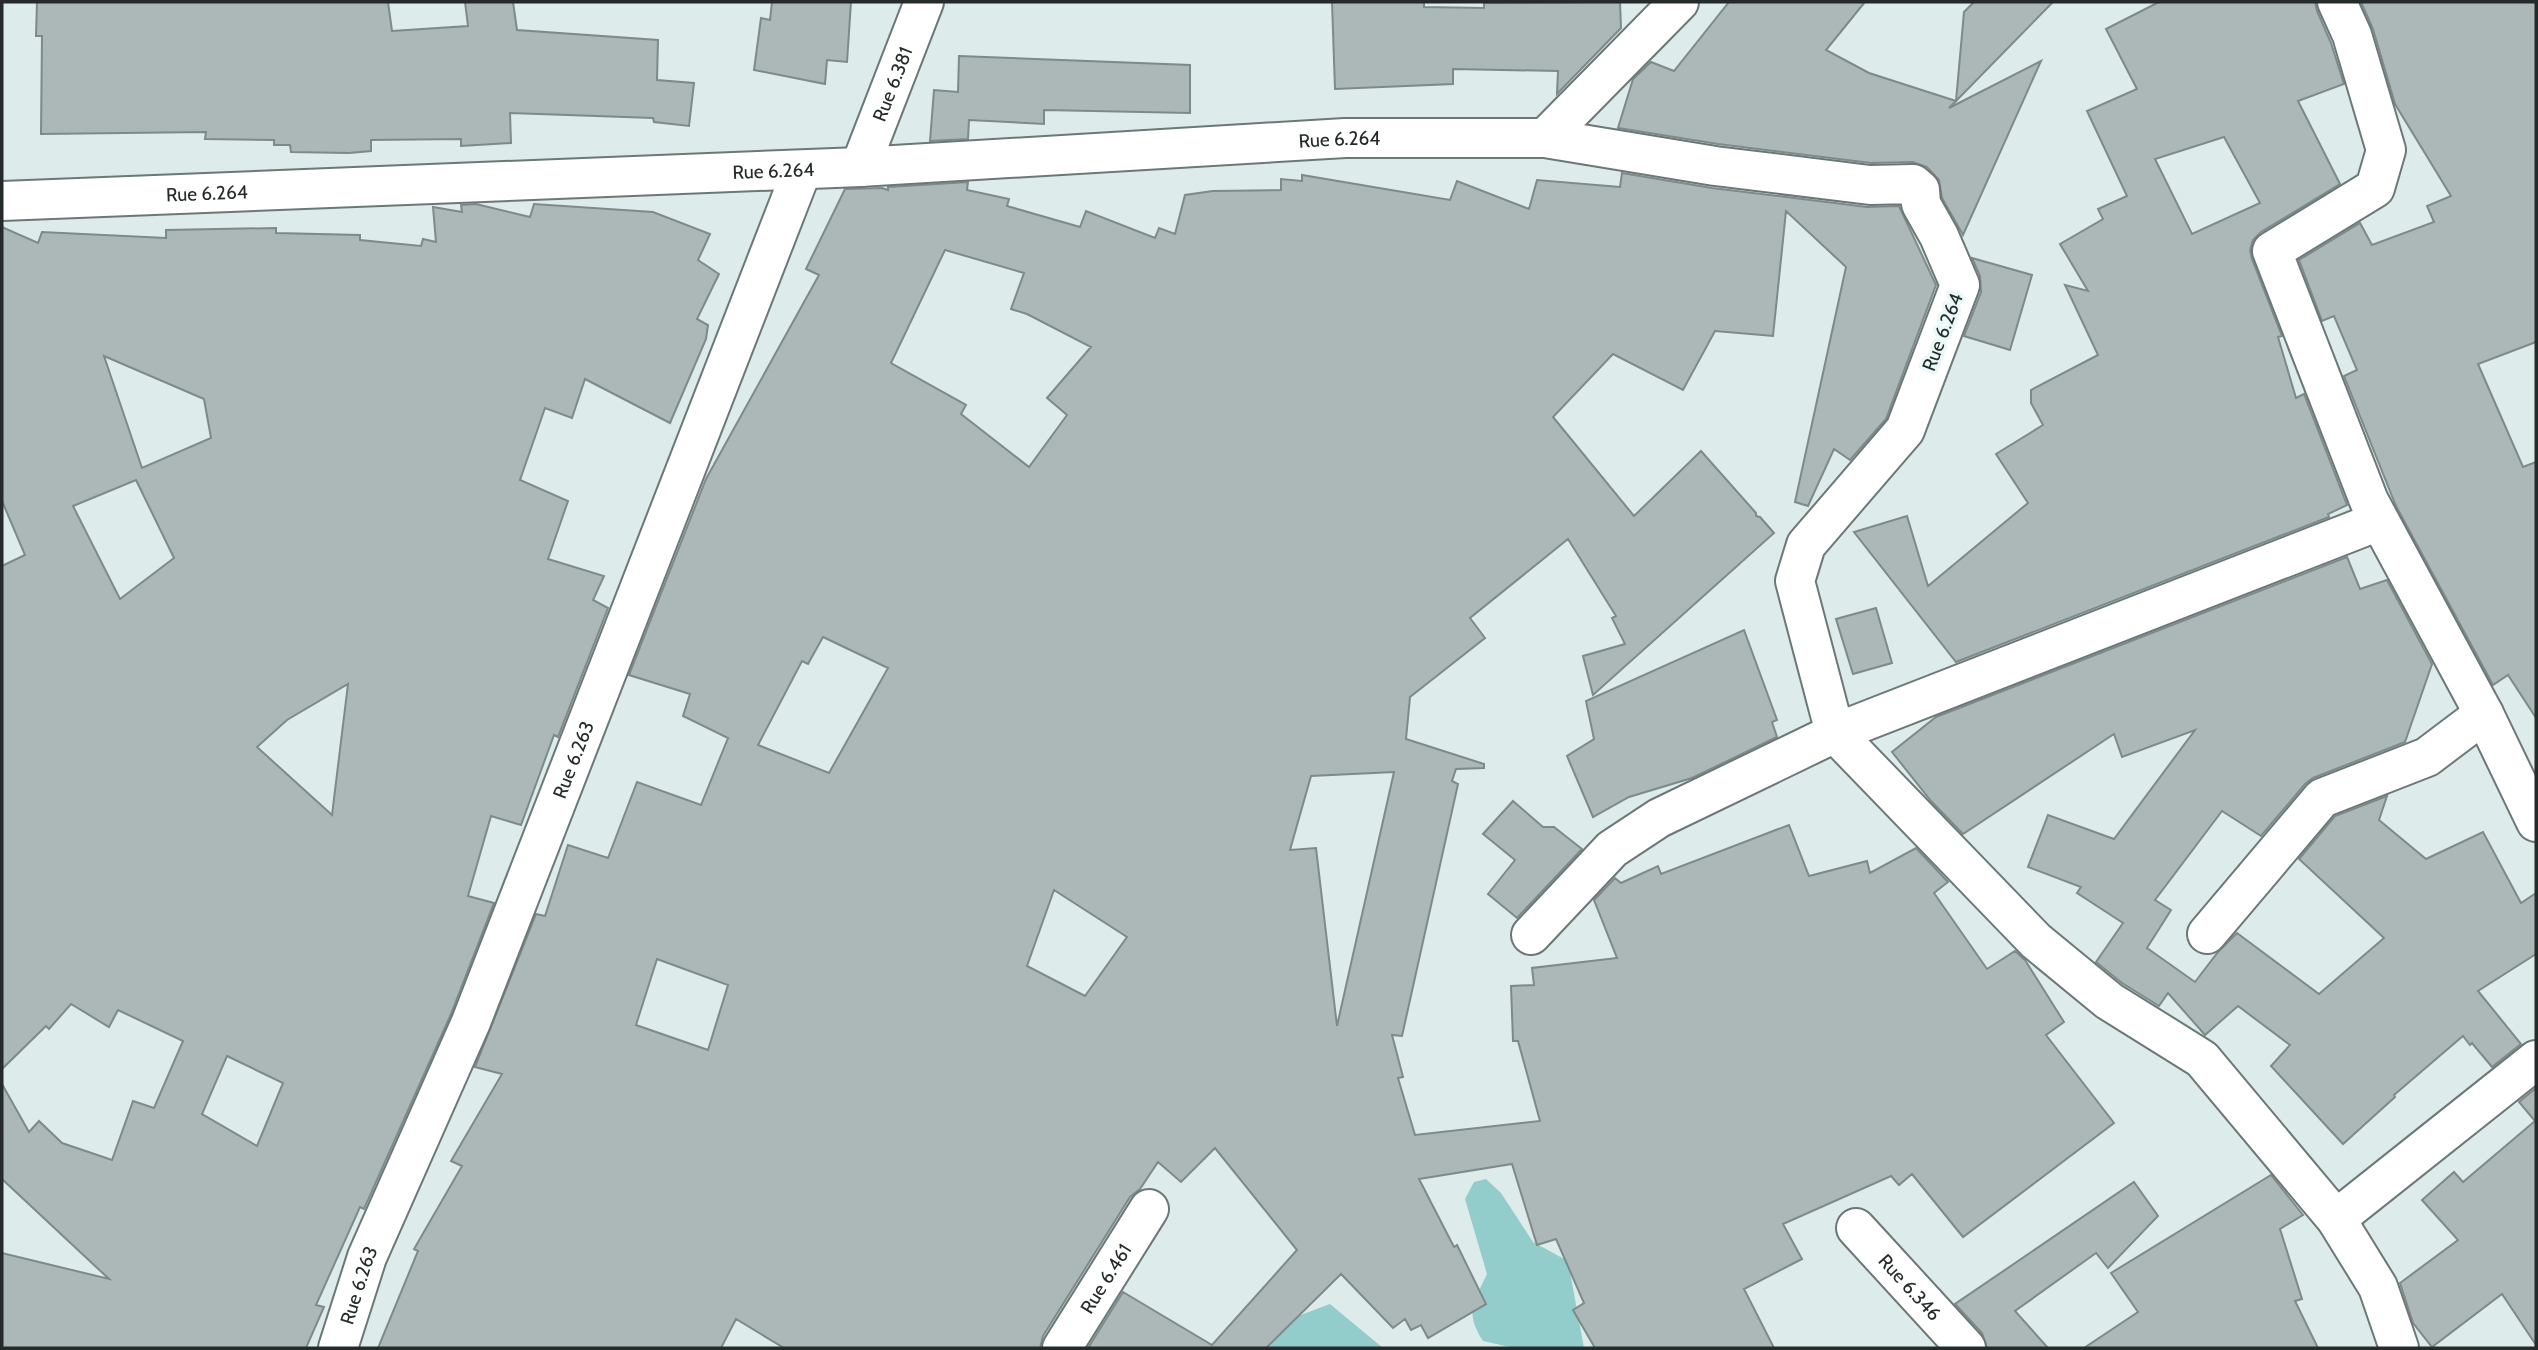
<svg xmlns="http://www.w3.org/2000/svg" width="2538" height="1350" viewBox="0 0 2538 1350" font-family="Cabin,sans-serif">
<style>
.green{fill:#93cdcb}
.building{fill:#abb8b7;stroke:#7e8a8a;stroke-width:2;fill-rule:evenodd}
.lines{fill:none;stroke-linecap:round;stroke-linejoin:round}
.minor-casing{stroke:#6b7877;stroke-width:42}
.minor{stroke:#fff;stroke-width:38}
.labels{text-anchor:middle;stroke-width:7;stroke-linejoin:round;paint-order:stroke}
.street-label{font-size:19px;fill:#252a2a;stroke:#eaf8f8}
</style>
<rect width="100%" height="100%" fill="#ddebea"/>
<g class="green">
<path d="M1486,1179L1501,1193L1533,1242L1568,1261L1584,1348H1514L1483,1341C1464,1312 1474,1302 1487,1274L1465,1199L1474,1182Z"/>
<path d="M1330,1304L1383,1348H1229L1274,1340L1298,1316Z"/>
</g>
<g class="building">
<path d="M37,2H388L392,31L468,26L465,2H513L517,30L658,40L657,80L694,83L689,126L654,122L653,118L510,113L511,143L461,146V139L371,140V151L349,153L291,152L290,145H274V140L205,139L206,132L41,134L42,36H36Z"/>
<path d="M772,2H851L847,62L827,60L825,84L754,70L761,18L770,20Z"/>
<path d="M1332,2H1424V7L1484,8V3L1620,2L1621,28L1557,94L1558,71L1453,69V84L1335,89Z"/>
<path d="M1729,2H1865L1826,50L1869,73L1956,101L1949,108L2041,61L1963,235L1942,198L1939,180L1927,167L1913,162L1871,163L1718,144L1618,128L1633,79L1651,62L1674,71Z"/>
<path d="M1974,2H2053L1956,101L1964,12Z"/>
<path d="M2159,2H2315L2317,11L2331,43L2344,84L2298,101L2340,184L2261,232L2253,240L2250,250L2252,259L2282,336L2278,337L2296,398L2304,394L2347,505L2328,514L2329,517L1956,662L1854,532L1907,516L1928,586L2028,503L1996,454L2043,425L2031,403V390L2098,355L2065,285L2088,291L2060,244L2103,219L2098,209L2127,196L2087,111L2137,89L2106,29ZM2224,137L2260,203L2192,234L2155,159Z"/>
<path d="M2361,2H2536V342L2478,364L2523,467L2536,462V718L2508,675L2493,685L2396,506L2344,376L2357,370L2334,316L2322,321L2299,260L2360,223L2372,245L2434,222L2427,206L2451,196L2395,104L2373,29Z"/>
<path d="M959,56L1190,65V113L1044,110V124L969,120L968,139L930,141L934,90L958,92Z"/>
<path d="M1622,173L1712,188L1867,207L1899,206L1936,285L1886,419L1850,460L1834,449L1808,506L1795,502L1846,267L1786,211L1773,336L1715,331L1683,390L1613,354L1553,417L1634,516L1701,451L1756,513V516L1760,517L1774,533L1593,695L1583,656L1625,644L1612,618L1616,616L1568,539L1470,618L1485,638L1410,697L1406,739L1484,764V768L1456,769L1452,781L1458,784L1402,1036L1392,1035L1403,1077L1398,1078L1415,1135L1540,1121L1518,1041H1513L1511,986L1534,985L1532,968L1617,958L1594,900L1615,878L1621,883L1658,866L1661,874L1789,825L1809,876L1867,861L1870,873L1916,848L1948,882L1934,893L1987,969L2015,951L2025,960L2064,1022L2046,1035L2114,1123L1963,1237L1912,1174L1899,1185L1891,1176L1783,1224L1802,1259L1744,1289L1774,1348H1595L1573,1310L1584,1303L1556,1239L1537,1245L1512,1164L1419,1179L1454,1247L1457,1245L1486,1304L1428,1338L1421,1325L1411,1330L1405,1319L1393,1328L1341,1274L1266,1348H1088L1123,1292L1212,1345L1297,1250L1215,1148L1181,1182L1158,1162L1140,1189L1130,1197L1043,1336L1040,1348H784L736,1319L721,1348H378L418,1251L414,1249L462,1166L451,1161L502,1074L475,1067L536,914L545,916L568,845L608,858L637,782L701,805L728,738L683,716L690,694L629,675L706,479L819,275L806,269L845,189L882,188L888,190V187L968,182L967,190L1009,199L1007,206L1080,227L1086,211L1155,238L1159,228L1175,234L1185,195L1213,191L1281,190V179L1302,181V175L1450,200L1457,181L1529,209L1537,180L1620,187ZM945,250L1024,273L1011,309L1027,314L1091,347L1047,398L1067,415L1029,467L961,414L966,405L891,363ZM823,637L888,668L829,773L758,745L802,661L808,664ZM1394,772L1337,1026L1316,848L1290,850L1311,776ZM1054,890L1127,937L1085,996L1027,966ZM657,959L728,985L708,1050L636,1025Z"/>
<path d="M476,204L530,217L534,204L653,212L710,234L698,260L719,274L697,319L708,325L706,339L670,423L585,379L572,418L545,408L520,480L568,501L548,559L604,576L593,600L608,608L558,737L554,735L521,825L491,816L468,896L494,903L451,1014L364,1209L360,1207L316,1305L324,1307L306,1348H2V1253L109,1279L2,1179V1084L29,1132L39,1121L62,1143L112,1160L133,1101L154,1108L183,1041L118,1010L109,1027L71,1004L49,1029L46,1026L2,1069V566L25,555L2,501V227L38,243L42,232L166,238V230L276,228V233L360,235V240L421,246L423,239L436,242L433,207L462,212L461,205ZM104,356L204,399L211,438L142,468ZM136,480L174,558L120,599L73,506ZM348,684L332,815L257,747L287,720ZM227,1056L283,1083L257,1146L202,1114Z"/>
<path d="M1972,258L2032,275L2010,350L1964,336L1981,292L1980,276Z"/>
<path d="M2347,557L2360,589L2387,580L2432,664L2405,742L2313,778L2305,784L2261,836L2222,811L2155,900L2171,910L2147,948L2195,982L2218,952L2237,933L2319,994L2384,938L2299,859L2335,816L2387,796L2379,820L2426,859L2483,832L2521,903L2536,893V954L2478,991L2521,1044L2492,1067L2472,1043L2470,1045L2463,1036L2394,1095L2395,1097L2343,1144L2271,1066L2290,1045L2238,1006L2205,1035L2168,993L2159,1006L2122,983L2096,962L2123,923L2077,893L2081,887L2028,867L2048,815L2114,839L2195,730L2122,757L2114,734L1963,834L1931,801L1892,752L1936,717Z"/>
<path d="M1876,608L1892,663L1853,674L1836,619Z"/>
<path d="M1744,630L1777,720L1772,722L1777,737L1692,778L1629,797L1593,817L1567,756L1594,739L1586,701Z"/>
<path d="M1513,801L1543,827H1554L1582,849L1517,918L1488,894L1515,860L1483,834Z"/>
<path d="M2536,1088V1345L2502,1294L2432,1347L2413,1323L2400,1283L2458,1240L2422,1200L2454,1172L2463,1182L2535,1121L2519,1102Z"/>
<path d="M2271,1175L2303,1215L2280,1229L2302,1299L2295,1301L2318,1348H2084L2138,1312L2111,1273Z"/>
<path d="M2134,1182L2158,1216L2108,1268L2096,1253L2015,1311L2048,1348H1987L1982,1333L1955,1304Z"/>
</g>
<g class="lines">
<g class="minor-casing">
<g id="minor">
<path d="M2337,2L2352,35L2386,150L2375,188L2272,251L2369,501L2484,714L2536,822"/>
<path d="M1545,138L1679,2"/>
<path id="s1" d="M860,167L924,2"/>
<path id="s2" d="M2,201L860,167L1345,138H1545L1715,166L1870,185L1913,184L1920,190L1921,204L1939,236L1960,285L1905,430L1806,545L1795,581L1835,733L2036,941L2109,1001L2202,1059L2336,1219L2378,1287L2399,1348"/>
<path d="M2207,934L2322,798L2427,757L2484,714"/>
<path d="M1531,935L1612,849L1659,818L1835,733L2379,521"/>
<path d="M2336,1219L2536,1060"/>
<path id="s3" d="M1856,1228L1966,1348"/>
<path id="s4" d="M338,1348L367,1257L471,1022L802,170"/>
<path id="s5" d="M1062,1348L1149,1209"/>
</g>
</g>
<use href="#minor" class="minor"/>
</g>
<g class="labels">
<g class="street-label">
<text dy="7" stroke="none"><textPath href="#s1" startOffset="89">Rue 6.381</textPath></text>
<text dy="7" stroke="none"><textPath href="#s2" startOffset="1339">Rue 6.264</textPath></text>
<text dy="7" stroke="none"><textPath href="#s2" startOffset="772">Rue 6.264</textPath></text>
<text dy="7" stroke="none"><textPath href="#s2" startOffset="205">Rue 6.264</textPath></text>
<text transform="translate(1942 332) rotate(-69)" y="7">Rue 6.264</text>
<text dy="7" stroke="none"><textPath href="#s4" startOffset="634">Rue 6.263</textPath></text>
<text dy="7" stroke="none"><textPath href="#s5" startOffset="82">Rue 6.461</textPath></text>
<text dy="7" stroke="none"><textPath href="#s4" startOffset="66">Rue 6.263</textPath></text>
<text dy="7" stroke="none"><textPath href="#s3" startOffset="80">Rue 6.346</textPath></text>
</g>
</g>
<rect width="2538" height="1350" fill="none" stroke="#252a2a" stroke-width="7"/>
</svg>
